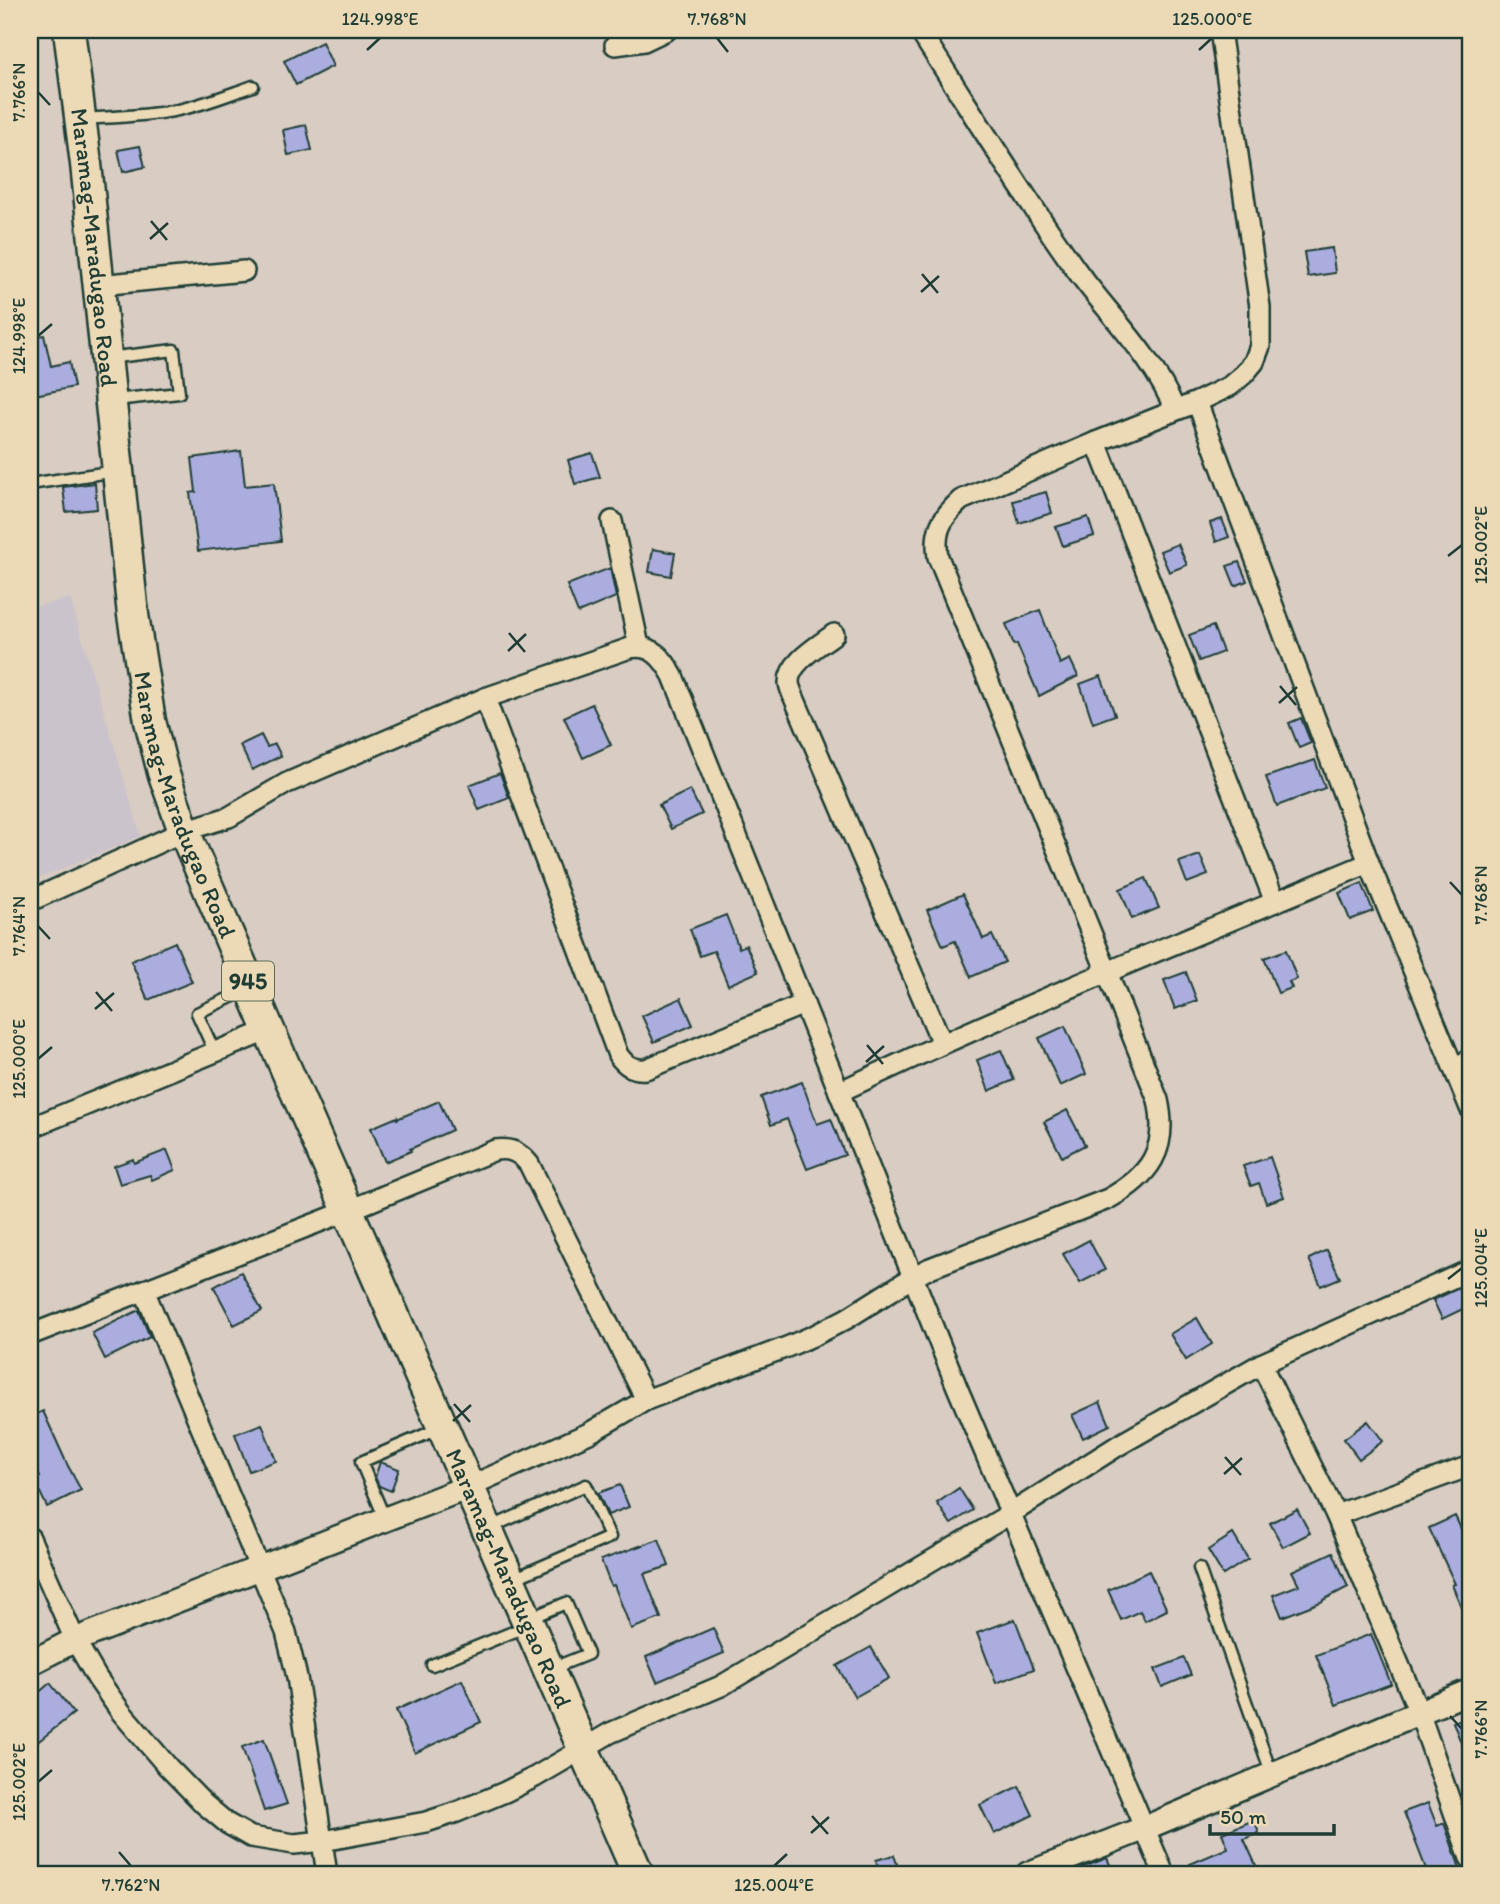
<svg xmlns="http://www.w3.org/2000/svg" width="1500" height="1904" viewBox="0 0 1500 1904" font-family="Itim,sans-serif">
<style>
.built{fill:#cac3cb}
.building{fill:#aaadde;stroke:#1f3d34;stroke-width:2}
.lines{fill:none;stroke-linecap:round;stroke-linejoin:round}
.service-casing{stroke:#1f3d34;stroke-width:15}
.minor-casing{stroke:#1f3d34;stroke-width:24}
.tertiary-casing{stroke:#1f3d34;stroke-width:28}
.primary-casing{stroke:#1f3d34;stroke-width:35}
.service{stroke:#ecdab7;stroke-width:10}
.minor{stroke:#ecdab7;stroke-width:19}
.tertiary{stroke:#ecdab7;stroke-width:23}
.primary{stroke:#ecdab7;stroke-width:30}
.ticks{fill:none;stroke:#1f3d34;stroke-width:2.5}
.labels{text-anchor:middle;stroke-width:7;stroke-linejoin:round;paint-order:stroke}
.shield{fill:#ecdab7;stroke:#5c6c5b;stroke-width:2}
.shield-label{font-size:23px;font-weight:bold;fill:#1f3d34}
.street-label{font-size:24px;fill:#1f3d34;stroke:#ecdab7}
.neatline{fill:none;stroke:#1f3d34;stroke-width:2.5}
.ticks-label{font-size:18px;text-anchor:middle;fill:#1f3d34}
</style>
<rect width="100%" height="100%" fill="#d8ccc3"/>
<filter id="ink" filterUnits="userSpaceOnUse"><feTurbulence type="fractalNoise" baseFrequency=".0143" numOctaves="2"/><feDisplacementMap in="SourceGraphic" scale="14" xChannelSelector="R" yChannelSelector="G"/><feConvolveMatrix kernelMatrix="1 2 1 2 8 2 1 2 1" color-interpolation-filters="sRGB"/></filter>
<g filter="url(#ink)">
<path class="built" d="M70,598L141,836L30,882V608Z"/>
<g class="building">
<path d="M322,42L333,66L296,85L284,61Z"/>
<path d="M306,125L312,150L288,155L283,130Z"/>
<path d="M140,146L145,167L123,172L118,150Z"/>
<path d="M1332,248L1335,273L1308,277L1304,252Z"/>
<path d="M44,335L51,366L69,362L74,387L30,396V337Z"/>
<path d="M241,451L245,486L274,483L281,541L198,551L190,493L196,492L192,458Z"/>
<path d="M592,453L600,477L575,484L568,460Z"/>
<path d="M95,483L97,509L66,512L63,487Z"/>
<path d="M1046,492L1052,513L1019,523L1013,501Z"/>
<path d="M1088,517L1094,536L1063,546L1056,527Z"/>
<path d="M1222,519L1229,537L1216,542L1210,523Z"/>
<path d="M1178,544L1187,565L1169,572L1160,551Z"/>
<path d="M653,549L675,553L671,576L649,572Z"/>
<path d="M1239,562L1247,581L1235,586L1227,566Z"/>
<path d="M610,568L616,597L578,613L567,585Z"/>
<path d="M1040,610L1060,664L1070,659L1078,676L1039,696L1017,644L1014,645L1006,624Z"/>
<path d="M1213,626L1223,652L1199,661L1189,635Z"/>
<path d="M1101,676L1115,715L1093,723L1080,684Z"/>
<path d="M592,704L611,745L583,758L564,717Z"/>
<path d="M1301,718L1311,743L1299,748L1289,723Z"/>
<path d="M261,735L267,747L275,744L281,756L252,770L240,745Z"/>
<path d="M1315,760L1325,788L1277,806L1266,777Z"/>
<path d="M500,773L509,798L479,810L469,785Z"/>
<path d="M690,790L702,814L671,829L659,805Z"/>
<path d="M1200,855L1208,875L1187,883L1179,862Z"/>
<path d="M1146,878L1159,908L1132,919L1120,889Z"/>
<path d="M1362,883L1373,911L1350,920L1339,893Z"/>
<path d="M963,894L983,939L992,935L1005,962L971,977L955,941L943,946L927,910Z"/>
<path d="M726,915L739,948L746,945L758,972L728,985L714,951L700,956L690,929Z"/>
<path d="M175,942L192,982L148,1000L131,961Z"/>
<path d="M1286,950L1297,979L1289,982L1292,988L1278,993L1264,958Z"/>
<path d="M1186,972L1197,1001L1175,1009L1164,980Z"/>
<path d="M681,998L693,1025L654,1042L642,1016Z"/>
<path d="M1065,1026L1086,1074L1060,1086L1039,1038Z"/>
<path d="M1001,1050L1014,1080L989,1091L977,1060Z"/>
<path d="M802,1082L817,1124L831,1119L845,1155L807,1169L787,1119L771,1125L761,1097Z"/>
<path d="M439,1101L452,1130L410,1149L411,1151L385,1162L371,1128L397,1117V1119Z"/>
<path d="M1067,1110L1085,1145L1062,1157L1044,1122Z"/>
<path d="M167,1150L175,1170L152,1180L150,1175L120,1184L114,1166L133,1159L134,1163Z"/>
<path d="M1270,1157L1284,1197L1266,1203L1259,1183L1251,1186L1243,1166Z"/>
<path d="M1089,1240L1105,1270L1080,1283L1063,1254Z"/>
<path d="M1327,1250L1340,1278L1321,1286L1309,1259Z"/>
<path d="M241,1272L262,1311L234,1325L214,1287Z"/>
<path d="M1459,1288L1467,1307L1442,1319L1433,1300Z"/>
<path d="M139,1310L150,1337L105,1359L92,1333Z"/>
<path d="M1197,1318L1212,1344L1186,1360L1170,1334Z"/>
<path d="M1100,1402L1110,1425L1083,1438L1072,1415Z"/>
<path d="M43,1411L67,1464L81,1490L47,1507L34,1480L40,1477L30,1454V1417Z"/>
<path d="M1368,1421L1383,1441L1359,1459L1344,1439Z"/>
<path d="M262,1424L276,1461L249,1471L235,1434Z"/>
<path d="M380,1462L399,1469L391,1491L379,1486L375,1477Z"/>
<path d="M620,1485L629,1507L608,1515L598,1493Z"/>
<path d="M959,1488L973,1510L951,1524L937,1503Z"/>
<path d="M1297,1509L1310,1533L1283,1547L1270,1523Z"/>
<path d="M1455,1516L1470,1548V1628L1452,1585L1455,1584L1429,1528Z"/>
<path d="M1233,1534L1248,1559L1223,1575L1208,1550Z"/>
<path d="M659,1539L669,1566L644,1574L661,1618L631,1629L614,1585L611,1586L601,1560Z"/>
<path d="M1333,1552L1348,1587L1323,1600V1601L1282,1617L1273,1595L1299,1585L1292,1571Z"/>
<path d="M1149,1571L1167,1610L1145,1621L1140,1611L1121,1620L1108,1590Z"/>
<path d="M1015,1619L1034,1669L996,1683L977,1633Z"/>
<path d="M713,1628L724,1653L657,1682L646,1657Z"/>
<path d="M1371,1634L1391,1684L1336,1705L1316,1655Z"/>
<path d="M871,1647L889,1678L855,1697L837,1666Z"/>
<path d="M1184,1658L1191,1675L1162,1687L1155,1669Z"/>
<path d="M462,1680L481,1722L415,1753L396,1710Z"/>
<path d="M50,1683L74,1713L30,1748V1700Z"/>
<path d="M1470,1716V1763H1469L1453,1722Z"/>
<path d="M264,1739L287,1804L264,1811L242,1747Z"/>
<path d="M1019,1786L1033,1815L994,1834L980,1805Z"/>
<path d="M1428,1803L1437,1826L1444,1823L1462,1874H1428L1404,1812Z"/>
<path d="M1254,1820L1259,1833L1244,1839L1260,1874H1194L1190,1864L1228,1848L1222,1833Z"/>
<path d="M894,1855L898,1867L879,1872L876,1860Z"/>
<path d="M1107,1858L1114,1874H1083L1081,1868Z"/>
</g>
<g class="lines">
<g class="service-casing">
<g id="service">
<path d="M85,119C114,117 144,116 173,111C201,106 227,95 253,86"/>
<path d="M108,358L174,350L179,393L115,400"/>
<path d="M30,484L116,471"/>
<path d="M215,1053L197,1013L249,989"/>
<path d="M385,1519L361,1462L438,1429"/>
<path d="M489,1528L586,1485L610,1537L513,1579"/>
<path d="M1199,1568L1272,1775"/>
<path d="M530,1618L566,1603L588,1654L553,1668"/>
<path d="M432,1665L525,1627"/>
</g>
</g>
<g class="minor-casing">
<g id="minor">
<path d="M919,30C971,110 1021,193 1077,271C1110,316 1154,358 1175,410"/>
<path d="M615,45L644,41L667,30"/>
<path d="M99,285L244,271"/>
<path d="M1197,402L1369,863L1470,1108"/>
<path d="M1096,442L1275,902"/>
<path d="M612,521L639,646"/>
<path d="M834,634C820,645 789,662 789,682C789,686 791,690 792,693L942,1043"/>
<path d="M485,698L618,1055C626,1066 633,1070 646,1069L804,1004"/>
<path d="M30,901L184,831L229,817L287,783L485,698L630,648C652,644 663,658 673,676L957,1387L1164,1874"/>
<path d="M1456,1073L1470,1058"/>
<path d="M839,1092C1013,1009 1191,937 1369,863"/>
<path d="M30,1128L269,1030"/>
<path d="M144,1290L286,1632L297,1677L327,1874"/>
<path d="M30,1335L347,1211L495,1150C511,1148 519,1152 529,1164L646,1400"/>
<path d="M1261,1364L1336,1515L1419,1712L1470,1858"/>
<path d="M468,1487L589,1433L646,1400L787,1347L815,1335L846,1319L913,1277L930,1268L1108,1199C1150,1176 1169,1149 1158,1100L1107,972L938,557C934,531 941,518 961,500L1096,442L1197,402L1230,386L1244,374L1254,362L1260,346V307L1220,30"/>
<path d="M1336,1515L1470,1466"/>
<path d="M30,1538L75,1640L97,1678L121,1712L168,1767L204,1804L228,1824L251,1837L294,1844L323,1841L426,1822L457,1812L505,1792L535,1777L610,1733L721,1686L1010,1514L1119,1445L1261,1364L1470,1270"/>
</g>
</g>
<g class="tertiary-casing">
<g id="tertiary">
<path d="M30,1663L75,1640L468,1487"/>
<path d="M1028,1874L1145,1828L1470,1691"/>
</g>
</g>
<g class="primary-casing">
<g id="primary">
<path id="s1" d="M69,30L86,164L133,615L150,721L163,772L184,831L269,1030L638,1874"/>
</g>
</g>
<use href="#service" class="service"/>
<use href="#minor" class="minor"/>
<use href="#tertiary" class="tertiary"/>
<use href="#primary" class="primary"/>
</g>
</g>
<path class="ticks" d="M717,38L728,52M367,50L380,38M1199,50L1212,38M38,92L50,105M151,221L167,240M150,239L168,223M922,274L938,293M921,292L939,276M38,336L52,324M1448,556L1462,545M509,633L525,652M508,651L526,634M1280,686L1296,705M1279,703L1297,687M1450,882L1462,895M38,926L50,939M96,992L112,1011M95,1009L114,993M867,1045L883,1064M38,1059L52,1047M866,1062L884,1046M1448,1279L1462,1268M454,1404L470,1422M453,1421L471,1405M1225,1457L1241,1475M1224,1474L1242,1458M1450,1716L1462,1729M38,1782L52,1770M812,1816L828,1834M811,1833L829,1817M119,1852L131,1866M774,1866L787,1854"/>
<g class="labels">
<rect class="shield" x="222" y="961.5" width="52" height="39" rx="5"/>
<g class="shield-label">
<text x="248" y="989">945</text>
</g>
<g class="street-label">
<text dy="8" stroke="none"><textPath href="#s1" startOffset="219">Maramag-Maradugao Road</textPath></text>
<text dy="8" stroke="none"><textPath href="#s1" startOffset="786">Maramag-Maradugao Road</textPath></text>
<text dy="8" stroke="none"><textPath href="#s1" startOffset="1626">Maramag-Maradugao Road</textPath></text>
</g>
</g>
<rect width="1500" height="1904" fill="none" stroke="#ecdab7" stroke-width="77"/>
<path d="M1210 1824v10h124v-10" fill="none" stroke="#1f3d34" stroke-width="3.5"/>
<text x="1220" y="1824" font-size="21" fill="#1f3d34" stroke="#ecdab7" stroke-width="5" paint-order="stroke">50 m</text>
<rect x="38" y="38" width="1424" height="1828" class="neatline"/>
<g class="ticks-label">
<text x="380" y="25">124.998°E</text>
<text x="717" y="25">7.768°N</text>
<text x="1212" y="25">125.000°E</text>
<text transform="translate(19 92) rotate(-90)" y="6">7.766°N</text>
<text transform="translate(19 336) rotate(-90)" y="6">124.998°E</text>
<text transform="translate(1481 545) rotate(-90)" y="6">125.002°E</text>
<text transform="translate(1481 895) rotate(-90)" y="6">7.768°N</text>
<text transform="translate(19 926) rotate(-90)" y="6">7.764°N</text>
<text transform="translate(19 1059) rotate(-90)" y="6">125.000°E</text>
<text transform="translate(1481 1268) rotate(-90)" y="6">125.004°E</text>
<text transform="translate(1481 1729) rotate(-90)" y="6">7.766°N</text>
<text transform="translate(19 1782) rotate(-90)" y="6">125.002°E</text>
<text x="131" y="1891">7.762°N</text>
<text x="774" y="1891">125.004°E</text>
</g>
</svg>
